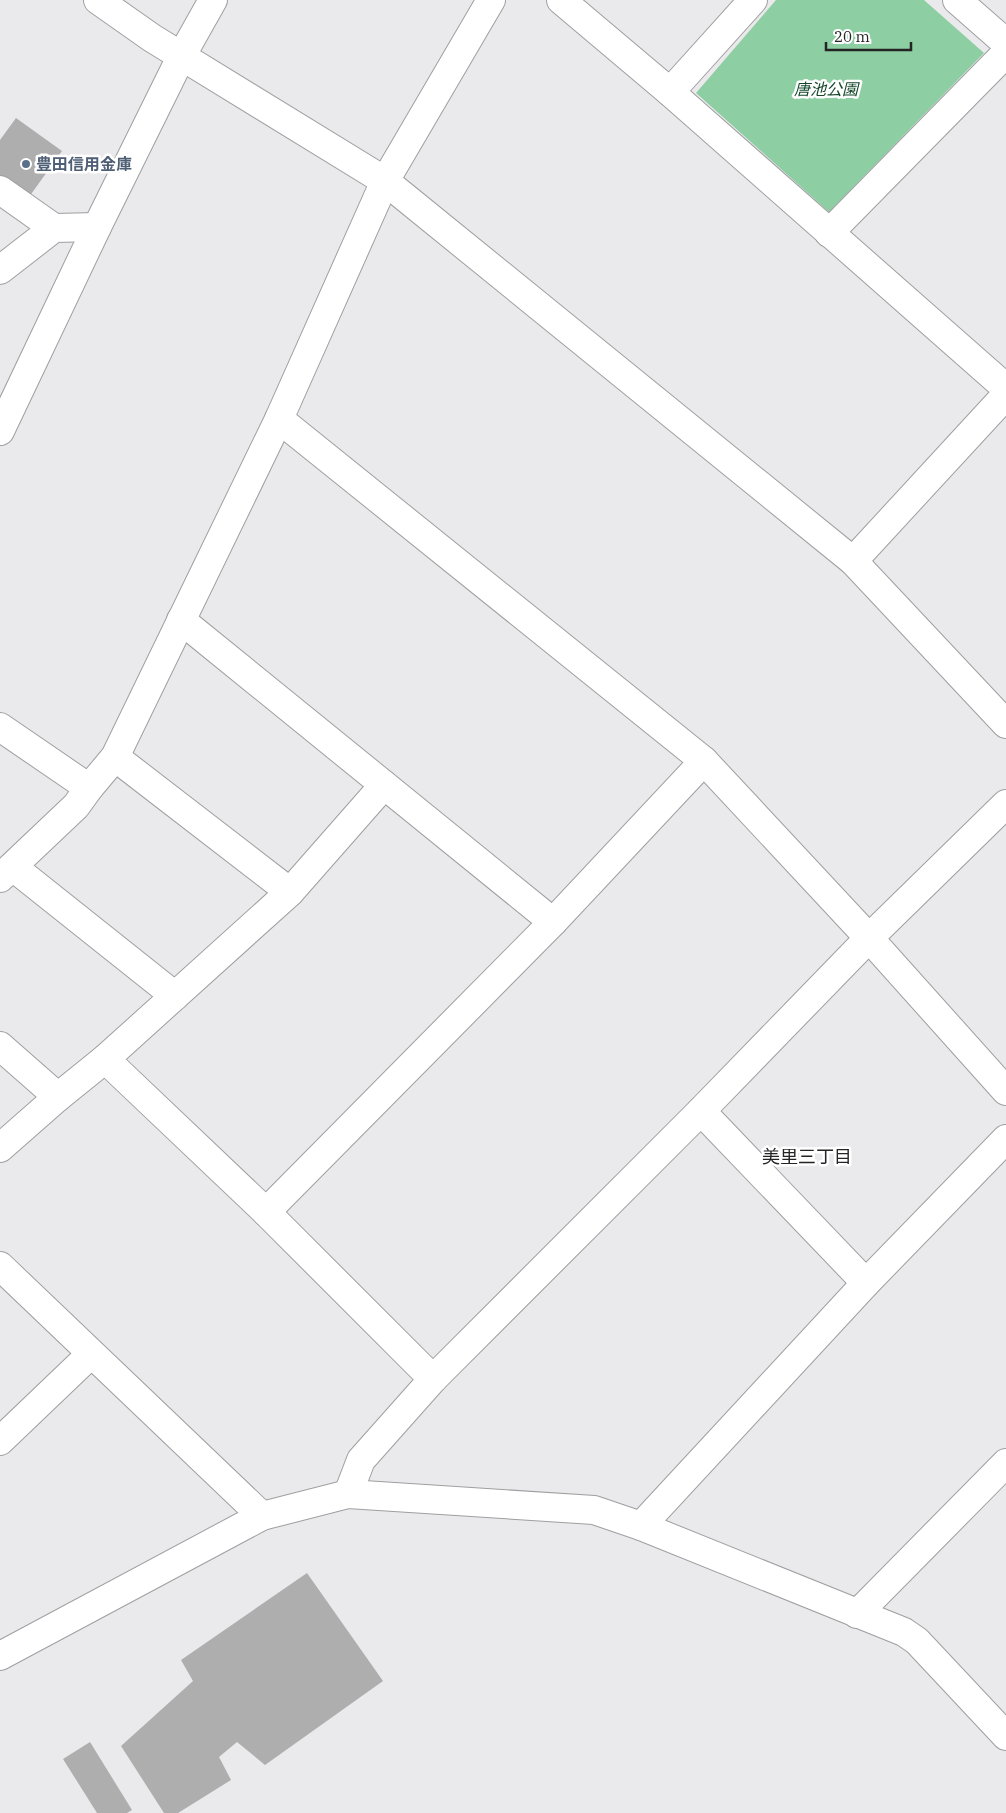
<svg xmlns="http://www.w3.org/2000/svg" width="1006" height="1813" viewBox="0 0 1006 1813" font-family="'IBM Plex Serif','Noto Sans JP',serif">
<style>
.green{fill:#8dcea3}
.building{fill:#aeaeaf}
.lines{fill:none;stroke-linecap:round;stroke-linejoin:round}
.minor-casing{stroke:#9f9fa1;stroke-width:30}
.minor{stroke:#fff;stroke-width:28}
.service-dot{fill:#5c6f8a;stroke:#fff;stroke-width:2}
.labels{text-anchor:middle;stroke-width:5;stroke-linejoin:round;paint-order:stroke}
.park-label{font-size:16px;font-style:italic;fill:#15482b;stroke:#fff}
.service-label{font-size:16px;font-weight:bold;fill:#4e5e75;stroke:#fff;text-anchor:start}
.neighbourhood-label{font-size:18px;fill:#242425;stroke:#fff}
</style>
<rect width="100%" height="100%" fill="#eaeaec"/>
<path class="green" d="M776,0H924L984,53L829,212L696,93Z"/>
<g class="building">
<path d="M16,118L62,151L29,197L0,176V140Z"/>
<path d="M307,1573L383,1681L265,1765L237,1742L219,1757L231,1780L178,1813H164L121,1746L193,1681L181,1660Z"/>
<path d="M90,1742L132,1810L127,1813H97L63,1759Z"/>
</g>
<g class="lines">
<g class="minor-casing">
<g id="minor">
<path d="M98,0L152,38L385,181L853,561L1006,724"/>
<path d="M561,0L670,92L1006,388"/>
<path d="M957,0L1006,43"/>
<path d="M670,92L753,0"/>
<path d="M0,190L54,228"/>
<path d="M829,233L1006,53"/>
<path d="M0,270L54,228L97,227"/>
<path d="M279,419L704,761L869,938L1006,1091"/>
<path d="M0,431L97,227L182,55L213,0"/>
<path d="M853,561L1006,395"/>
<path d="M181,620L553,922"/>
<path d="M0,727L89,788"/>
<path d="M115,757L290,892"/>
<path d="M13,867L175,996"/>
<path d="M0,878L76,806L89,788L115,757L279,419L385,181L491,0"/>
<path d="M0,1046L58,1097"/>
<path d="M105,1059L266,1212L433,1379"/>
<path d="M701,1111L866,1283"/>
<path d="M0,1148L58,1097L105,1059L290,892L384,785"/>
<path d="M266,1212L553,922L704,761"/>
<path d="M0,1266L262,1516"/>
<path d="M0,1441L91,1354"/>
<path d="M348,1494L361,1460L433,1379L701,1111L869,938L1006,804"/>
<path d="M641,1526L866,1283L1006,1139"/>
<path d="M857,1614L1006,1463"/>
<path d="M0,1656L262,1516L348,1494L594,1510L641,1526L904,1632L917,1641L1006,1736"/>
</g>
</g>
<use href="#minor" class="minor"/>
</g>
<circle class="service-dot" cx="26" cy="164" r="5"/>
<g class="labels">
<g class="park-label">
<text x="826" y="95">唐池公園</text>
</g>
<g class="service-label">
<text x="36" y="170">豊田信用金庫</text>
</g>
<g class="neighbourhood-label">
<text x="807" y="1163">美里三丁目</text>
</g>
</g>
<path d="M826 42v8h85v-8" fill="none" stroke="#242425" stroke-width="2.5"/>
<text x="834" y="42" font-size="15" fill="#242425" stroke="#ffffff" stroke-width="4" paint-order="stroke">20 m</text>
</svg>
